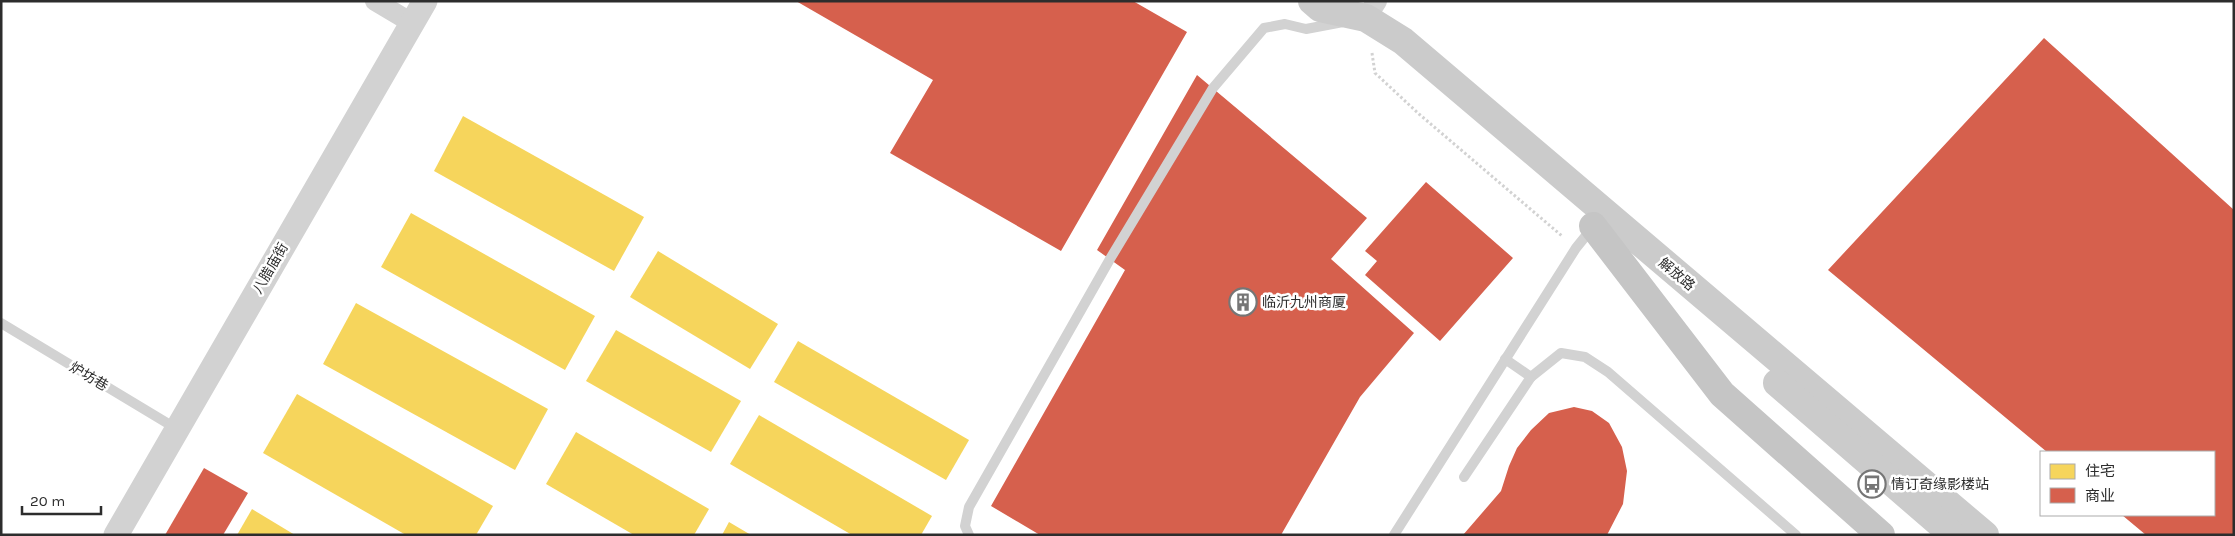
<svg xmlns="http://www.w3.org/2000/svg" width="2235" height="536" viewBox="0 0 2235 536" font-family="Karla,'Noto Sans SC',sans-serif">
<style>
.homes{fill:#f6d55c}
.shops{fill:#d6604d}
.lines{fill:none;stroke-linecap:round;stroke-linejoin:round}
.path{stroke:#d2d2d2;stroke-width:3;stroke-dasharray:2.5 2.5;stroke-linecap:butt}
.service{stroke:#d2d2d2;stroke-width:10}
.minor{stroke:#d2d2d2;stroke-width:20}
.tertiary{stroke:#d2d2d2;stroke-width:25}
.secondary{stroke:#cbcbcb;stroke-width:28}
.primary{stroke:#c5c5c5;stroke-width:28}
.labels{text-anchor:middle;stroke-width:5;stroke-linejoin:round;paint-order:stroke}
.street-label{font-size:14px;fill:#2d2d2d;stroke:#fff}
.poi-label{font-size:14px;fill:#2d2d2d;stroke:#fff;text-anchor:start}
</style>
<rect width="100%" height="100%" fill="#fff"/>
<g class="homes">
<path d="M463,116L644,217L614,271L434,171Z"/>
<path d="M411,213L595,316L565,370L381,267Z"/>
<path d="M658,251L778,324L750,369L630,297Z"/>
<path d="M356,303L548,409L515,470L323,364Z"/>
<path d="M616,330L741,401L711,452L586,381Z"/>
<path d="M798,341L969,440L946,480L774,382Z"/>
<path d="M297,394L493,506L476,535H406L263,453Z"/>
<path d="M759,415L932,516L921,535H852L730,464Z"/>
<path d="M576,432L709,509L694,535H634L546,484Z"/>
<path d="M252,509L295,535H237Z"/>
<path d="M729,522L751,535H722Z"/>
</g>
<g class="shops">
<path d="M796,1H1133L1187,32L1061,251L890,153L933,80Z"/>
<path d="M2044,38L2234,210V535H2146L2122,515H2214V452H2047L1828,270Z"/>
<path d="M1197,75L1367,218L1331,259L1414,333L1360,397L1281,535H1040L991,506L1125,270L1097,250Z"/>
<path d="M1426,182L1513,258L1440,341L1365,275L1377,261L1365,251Z"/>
<path d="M1574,407L1592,411L1609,423L1622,447L1627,471L1623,504L1607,535H1463L1501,491L1509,466L1517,448L1531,430L1549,413Z"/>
<path d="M204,468L248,493L223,535H165Z"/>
</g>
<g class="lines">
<path class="path" d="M1372,53L1375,73L1419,114L1562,236"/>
<g class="service">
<path d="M1,323L177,429"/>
<path d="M1505,359L1531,377L1561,353L1585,357L1608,372L1796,535"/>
<path d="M1464,477L1531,377"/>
<path d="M969,535L965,526L969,507L1110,259L1213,88L1264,28L1285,24L1306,29L1343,22"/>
<path d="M1394,535L1576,248L1593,227"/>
</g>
<g class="minor">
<path d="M375,1L412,23"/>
<path d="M1366,18L1377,1"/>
</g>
<path class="tertiary" d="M116,535L425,1"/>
<g class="secondary">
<path d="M1312,1L1320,8L1366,18L1403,41L1985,535"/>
<path d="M1777,383L1953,535"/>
</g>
<path class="primary" d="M1593,226L1722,394L1881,535"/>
</g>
<defs>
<g id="building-ring" transform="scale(1.4375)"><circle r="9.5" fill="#fff" stroke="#767676" stroke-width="1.5"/><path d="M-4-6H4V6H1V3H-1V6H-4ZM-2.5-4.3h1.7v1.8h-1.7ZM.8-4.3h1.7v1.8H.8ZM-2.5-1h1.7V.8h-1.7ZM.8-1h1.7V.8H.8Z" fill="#767676"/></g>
<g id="bus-ring" transform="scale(1.4375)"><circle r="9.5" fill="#fff" stroke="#767676" stroke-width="1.5"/><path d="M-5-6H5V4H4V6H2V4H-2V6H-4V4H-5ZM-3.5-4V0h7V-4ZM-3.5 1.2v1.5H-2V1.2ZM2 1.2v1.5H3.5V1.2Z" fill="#767676"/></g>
</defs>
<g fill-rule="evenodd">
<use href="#building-ring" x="1243" y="302"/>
<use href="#bus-ring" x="1872" y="484"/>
</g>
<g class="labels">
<g class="street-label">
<text transform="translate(270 268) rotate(-60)" y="5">八腊庙街</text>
<text transform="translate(1677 274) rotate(40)" y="5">解放路</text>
<text transform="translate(89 376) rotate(31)" y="5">炉坊巷</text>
</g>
<g class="poi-label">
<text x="1262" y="307">临沂九州商厦</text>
<text x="1891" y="489">情订奇缘影楼站</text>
</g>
</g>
<rect width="2235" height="536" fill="none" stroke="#2d2d2d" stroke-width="5"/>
<rect x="2040" y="451" width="175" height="65" fill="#ffffff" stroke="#ababab"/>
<rect x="2050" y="464" width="25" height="15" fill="#f6d55c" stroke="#ababab"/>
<text x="2085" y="476" font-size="15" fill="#2d2d2d">住宅</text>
<rect x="2050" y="488" width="25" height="15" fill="#d6604d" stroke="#ababab"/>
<text x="2085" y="501" font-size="15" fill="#2d2d2d">商业</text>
<path d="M22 506v8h79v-8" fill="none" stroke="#2d2d2d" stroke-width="2.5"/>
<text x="30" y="506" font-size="15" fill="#2d2d2d" stroke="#ffffff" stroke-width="4" paint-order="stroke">20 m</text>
</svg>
